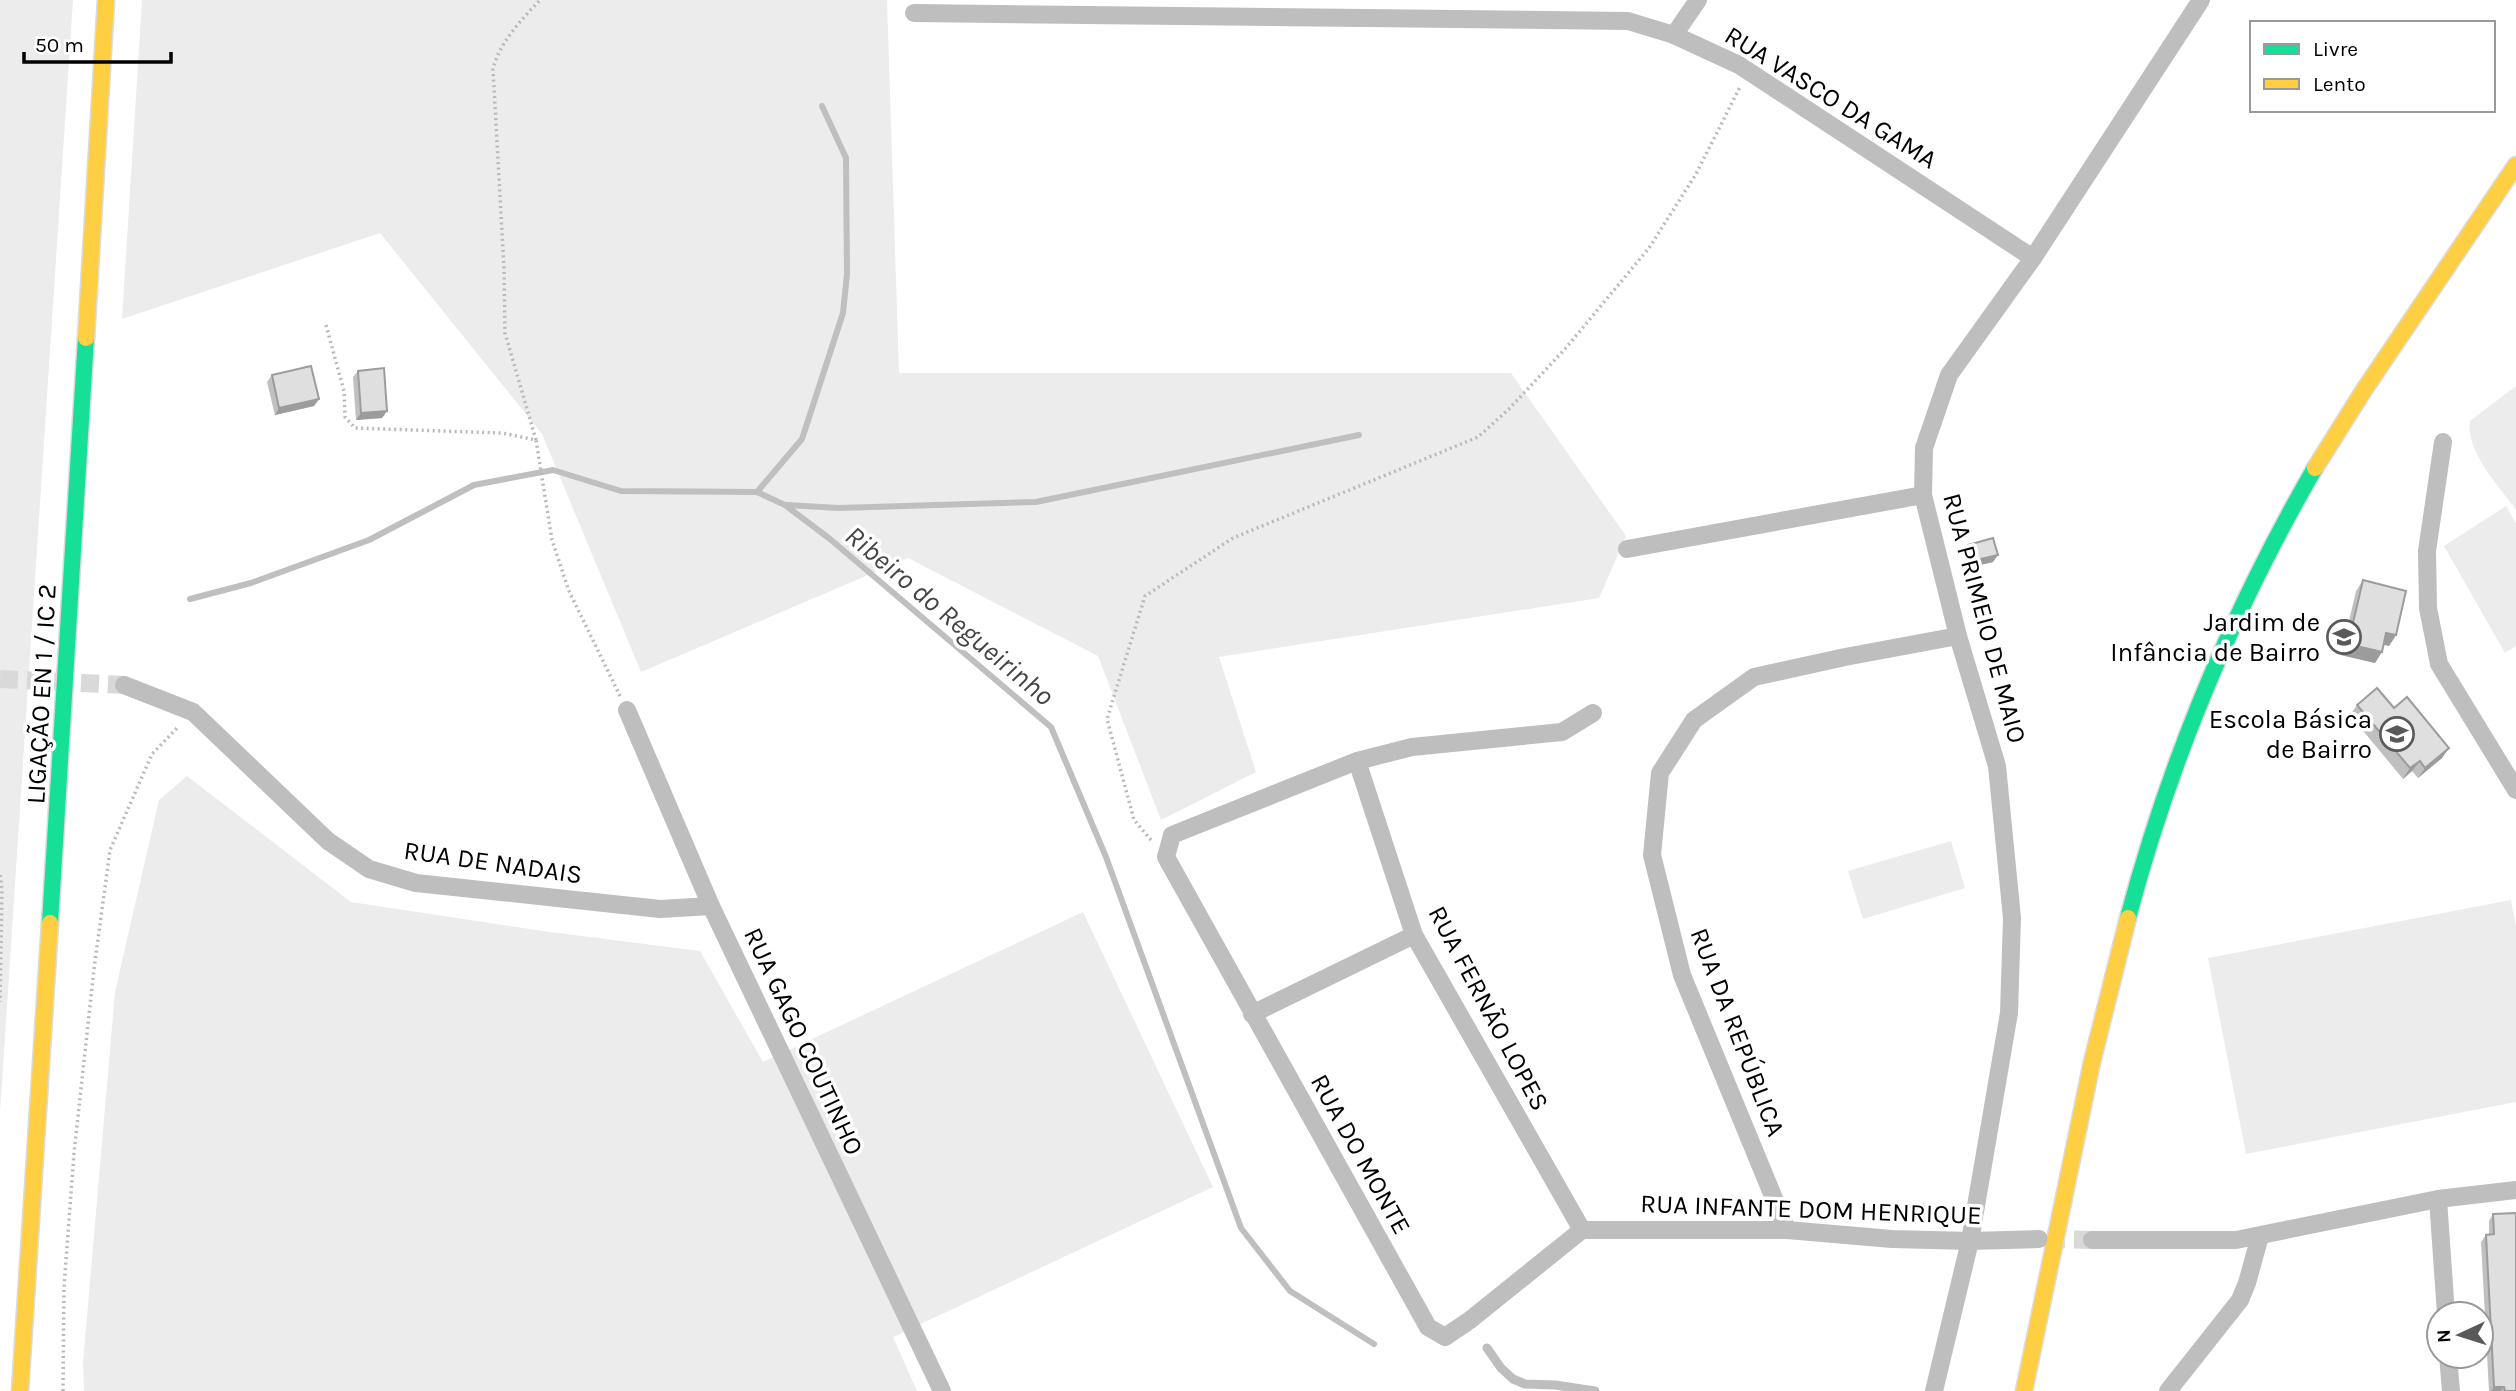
<svg xmlns="http://www.w3.org/2000/svg" width="2516" height="1391" viewBox="0 0 2516 1391" font-family="Karla,sans-serif">
<style>
.green{fill:#ececec}
.lines{fill:none;stroke-linecap:round;stroke-linejoin:round}
.stream{stroke:#bfbfbf;stroke-width:6}
.street-tunnel{stroke:#d9d9d9;stroke-width:18;stroke-dasharray:18 9;stroke-linecap:butt}
.fast-casing{stroke:#dbdbdb;stroke-width:19}
.slow-casing{stroke:#dbdbdb;stroke-width:19}
.path{stroke:#b9b9b9;stroke-width:3.5;stroke-dasharray:2 3.5;stroke-linecap:butt}
.lane{stroke:#bebebe;stroke-width:9}
.street{stroke:#bebebe;stroke-width:18}
.fast{stroke:#16e098;stroke-width:16}
.slow{stroke:#ffcf43;stroke-width:16}
.wall{fill:#c0c0c0}
.shaded-wall{fill:#9c9c9c}
.building{fill:#dfdfdf;stroke:#9c9c9c;stroke-width:2}
.labels{text-anchor:middle;stroke-width:7;stroke-linejoin:round;paint-order:stroke}
.street-label{font-size:26px;fill:#000;stroke:#fff}
.poi-label{font-size:26px;fill:#000;stroke:#fff;text-anchor:end}
.water-label{font-size:28px;font-style:italic;fill:#444;stroke:#fff}
</style>
<rect width="100%" height="100%" fill="#fff"/>
<g class="green">
<path d="M0,0H73L0,1113Z"/>
<path d="M142,0H887L899,373H1511L1626,536L1599,598L1219,657L1256,772L1161,820L1098,656L908,558L641,672L542,434L380,233L122,319Z"/>
<path d="M2516,386V510C2500,487 2465,451 2470,421Z"/>
<path d="M2506,506L2516,524V646L2505,653L2444,546Z"/>
<path d="M187,776L351,902L543,931L700,951L763,1062L1083,912L1213,1187L893,1337L917,1391H84L83,1363L115,992L159,800Z"/>
<path d="M1951,841L1965,888L1863,919L1848,871Z"/>
<path d="M2511,900L2516,927V1102L2246,1154L2208,958Z"/>
</g>
<g class="lines">
<g class="stream">
<path d="M757,492L802,439L843,313L847,274L846,158L822,106"/>
<path d="M787,505L839,508L1036,502L1359,435"/>
<path d="M190,599L251,583L369,540L474,485L553,470L621,491L757,492L785,505L830,539L1051,727L1106,857L1241,1228L1290,1291L1374,1344"/>
</g>
<g class="street-tunnel">
<path d="M0,679L124,685"/>
<path d="M2047,1239L2092,1240"/>
</g>
<g class="fast-casing">
<g id="fast">
<path d="M2128,918C2170,760 2233,610 2315,468"/>
<path d="M50,923L86,338"/>
</g>
</g>
<g class="slow-casing">
<g id="slow">
<path d="M86,338L106,0"/>
<path d="M2315,468L2364,390L2516,165"/>
<path d="M20,1391L50,923"/>
<path d="M2024,1391L2092,1062L2128,918"/>
</g>
</g>
<g class="path">
<path d="M326,325L344,391L345,417L355,428L502,433L536,440L552,540L569,591L620,696"/>
<path d="M536,440L505,333L504,269L493,69C499,43 522,19 540,0"/>
<path d="M1151,840L1134,820L1107,719L1145,596L1233,538L1478,437L1509,409L1565,349L1649,248L1696,174L1740,87"/>
<path d="M0,875L2,889L0,1002"/>
<path d="M63,1391L64,1287L74,1153L94,969L110,850L152,754L179,726"/>
</g>
<path class="lane" d="M1487,1348L1501,1368L1513,1379L1525,1384L1555,1385L1595,1391"/>
<g class="street">
<path d="M914,13L1628,21L1674,35L1739,65L2033,258"/>
<path d="M1674,35L1698,0"/>
<path d="M2443,442L2427,551L2428,608L2439,664L2516,790"/>
<path d="M1627,549L1923,495"/>
<path d="M124,685L193,712L328,841L369,869L416,883L660,909L711,906"/>
<path d="M627,710L711,906L942,1391"/>
<path d="M1357,761L1414,935L1582,1230"/>
<path d="M1252,1014L1414,935"/>
<path d="M2438,1199L2446,1314"/>
<path d="M1582,1230L1470,1320L1445,1337L1428,1327L1166,857L1172,835L1357,761L1412,747L1562,732L1593,713"/>
<path d="M1582,1230H1787L1892,1239L1970,1241L2039,1239"/>
<path d="M1787,1230L1682,975L1652,855L1660,773L1694,720L1754,677L1845,657L1958,636"/>
<path d="M2092,1240H2236L2438,1199L2516,1190"/>
<path d="M2448,1356L2451,1391"/>
<path d="M1934,1391L1970,1241L2009,1013L2012,918L1997,766L1958,636L1923,495L1924,448L1949,375L2033,258L2201,0"/>
<path d="M2168,1391L2240,1300L2247,1283L2260,1236"/>
</g>
<use href="#fast" class="fast"/>
<use href="#slow" class="slow"/>
</g>
<g class="wall">
<path d="M358,371L387,411L382,418L356,420L353,377Z"/>
<path d="M272,375L319,399L314,406L275,415L267,382Z"/>
<path d="M1968,545L1993,562L1967,568L1963,552Z"/>
<path d="M2363,580L2396,635L2389,646L2384,645L2375,663L2341,655L2356,591Z"/>
<path d="M2357,705L2394,708L2449,748L2442,758L2418,778L2412,771L2403,779L2350,715Z"/>
<path d="M2493,1214L2516,1391H2489L2481,1242L2486,1235L2489,1234V1221Z"/>
</g>
<g class="shaded-wall">
<path d="M319,399L314,406L275,415L279,408Z"/>
<path d="M387,411L382,418L356,420L361,413Z"/>
<path d="M1998,555L1993,562L1967,568L1972,561Z"/>
<path d="M2386,633L2396,635L2389,646L2379,643Z"/>
<path d="M2348,644L2382,652L2375,663L2341,655Z"/>
<path d="M2449,748L2442,758L2418,778L2425,768Z"/>
<path d="M2420,761L2412,771L2403,779L2410,768Z"/>
<path d="M2494,1387H2504L2501,1391H2491Z"/>
</g>
<g class="building">
<path d="M311,366L319,399L279,408L272,375Z"/>
<path d="M384,368L387,411L361,413L358,371Z"/>
<path d="M1993,538L1998,555L1972,561L1968,545Z"/>
<path d="M2363,580L2406,591L2396,635L2386,633L2382,652L2348,644Z"/>
<path d="M2377,688L2394,708L2407,697L2449,748L2425,768L2420,761L2410,768L2357,705Z"/>
<path d="M2516,1213V1391H2505L2504,1387H2494L2486,1235L2494,1234L2493,1214Z"/>
</g>
<defs>
<g id="school-ring" transform="scale(1.75)"><circle r="9.5" fill="#fff" stroke="#595959" stroke-width="1.5"/><path d="M0-5L7-2L0 1L-7-2ZM-4 1L0 2.5L4 1V4Q0 6-4 4Z" fill="#595959"/></g>
</defs>
<g fill-rule="evenodd">
<use href="#school-ring" x="2344" y="637"/>
<use href="#school-ring" x="2397" y="734"/>
</g>
<g class="labels">
<g class="street-label">
<text transform="translate(1831 97) rotate(32)" y="9">RUA VASCO DA GAMA</text>
<text transform="translate(1985 618) rotate(75)" y="9">RUA PRIMEIO DE MAIO</text>
<text transform="translate(41 694) rotate(-87)" y="9">LIGAÇÃO EN 1 / IC 2</text>
<text transform="translate(493 862) rotate(8)" y="9">RUA DE NADAIS</text>
<text transform="translate(1489 1008) rotate(62)" y="9">RUA FERNÃO LOPES</text>
<text transform="translate(1738 1032) rotate(69)" y="9">RUA DA REPÚBLICA</text>
<text transform="translate(804 1041) rotate(65)" y="9">RUA GAGO COUTINHO</text>
<text transform="translate(1361 1154) rotate(61)" y="9">RUA DO MONTE</text>
<text transform="translate(1811 1209) rotate(2)" y="9">RUA INFANTE DOM HENRIQUE</text>
</g>
<g class="poi-label">
<text x="2320" y="631">Jardim de<tspan x="2320" dy="30">Infância de Bairro</tspan></text>
<text x="2372" y="728">Escola Básica<tspan x="2372" dy="30">de Bairro</tspan></text>
</g>
<g class="water-label">
<text transform="translate(950 615) rotate(40)" y="10">Ribeiro do Regueirinho</text>
</g>
</g>
<rect x="2250" y="21" width="245" height="91" fill="#ffffff" stroke="#999999" stroke-width="2"/>
<rect x="2264" y="44" width="35" height="10" fill="#16e098" stroke="#999999" stroke-width="2"/>
<text x="2313" y="56" font-size="21" fill="#000000">Livre</text>
<rect x="2264" y="79" width="35" height="10" fill="#ffcf43" stroke="#999999" stroke-width="2"/>
<text x="2313" y="91" font-size="21" fill="#000000">Lento</text>
<g transform="translate(2460 1335) rotate(266)"><circle r="33" fill="#ffffff" stroke="#999999" stroke-width="2"/>
<path d="M0-5L12 26L0 18L-12 26Z" fill="#595959"/>
<text y="-10" font-size="19" font-weight="bold" text-anchor="middle" fill="#000000">N</text>
</g>
<path d="M24 52v10h147v-10" fill="none" stroke="#000000" stroke-width="3.5"/>
<text x="35" y="52" font-size="21" fill="#000000" stroke="#ffffff" stroke-width="5" paint-order="stroke">50 m</text>
</svg>
